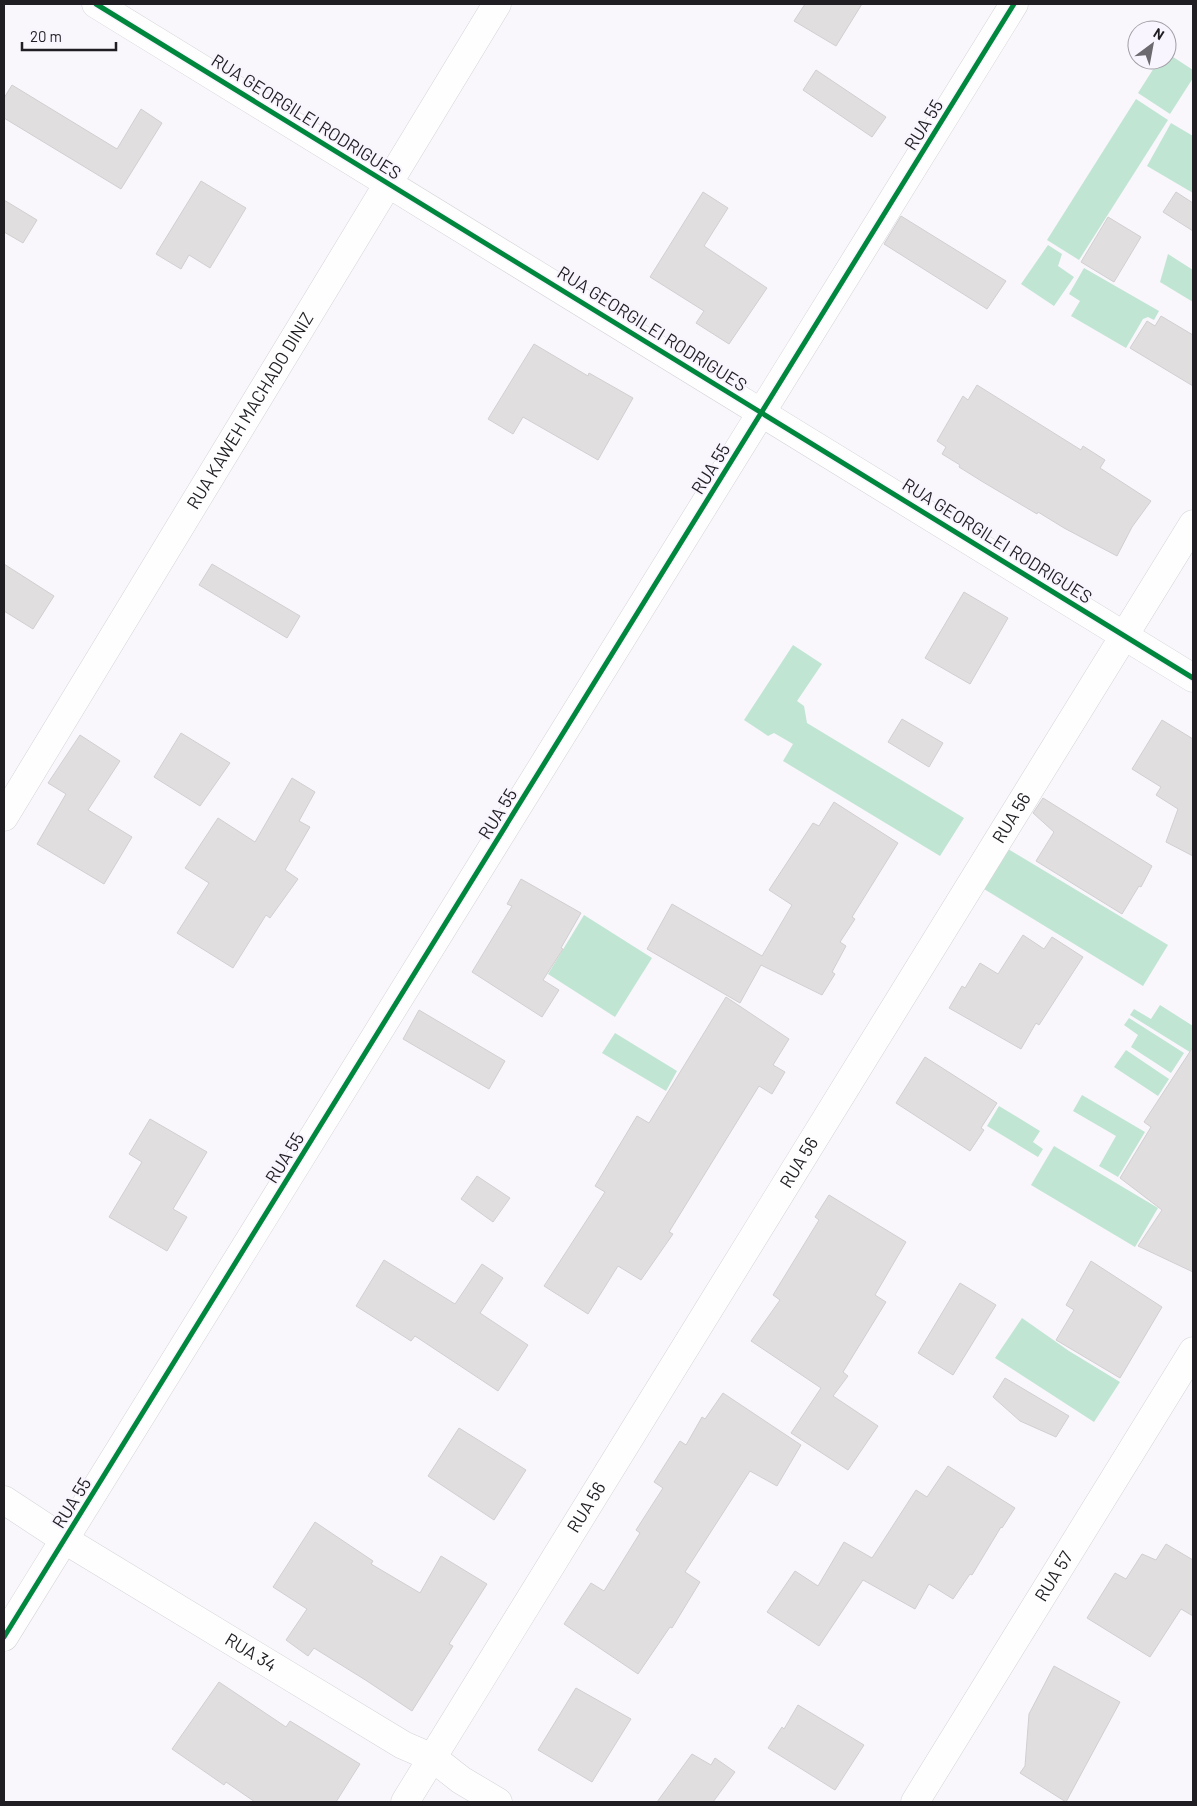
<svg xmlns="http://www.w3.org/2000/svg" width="1197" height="1806" viewBox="0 0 1197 1806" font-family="Barlow,sans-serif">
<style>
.green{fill:#c1e5d3}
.building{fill:#e1dee0;stroke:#d2cfd1}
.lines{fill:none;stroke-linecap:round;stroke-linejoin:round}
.minor-casing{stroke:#d5d4d8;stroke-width:29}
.tertiary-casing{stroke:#d5d4d8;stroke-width:29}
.minor{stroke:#fefeff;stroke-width:28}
.tertiary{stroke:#fefeff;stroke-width:28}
.cycleway-casing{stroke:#f8f5fe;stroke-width:8}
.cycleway{stroke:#00873e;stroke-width:5}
.labels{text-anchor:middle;stroke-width:4;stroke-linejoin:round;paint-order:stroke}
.street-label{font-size:18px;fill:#201e22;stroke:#f8f5fe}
</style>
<rect width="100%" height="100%" fill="#f9f7fc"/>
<g class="green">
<path d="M1167,53L1193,70V78L1170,114L1138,93L1159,60H1167Z"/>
<path d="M1136,99L1168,120L1079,260L1047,240Z"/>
<path d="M1171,123L1193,136V193L1147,166Z"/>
<path d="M1048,245L1062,254L1058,266L1074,277L1054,306L1021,284Z"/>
<path d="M1168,254L1193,270V302L1160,282Z"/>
<path d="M1084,268L1159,311L1154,320L1148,317L1143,319L1126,348L1071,316L1080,301L1069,294Z"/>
<path d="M793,645L822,664L797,701L804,706L807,723L964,818L940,856L783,761L793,744L774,733L768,736L744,720Z"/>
<path d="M1008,849L1168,945L1143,986L984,889Z"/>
<path d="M584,915L652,958L615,1017L548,974Z"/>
<path d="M1160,1005L1193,1026V1054L1130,1015L1134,1009L1151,1019Z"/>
<path d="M1129,1018L1184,1053L1171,1073L1131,1047L1138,1035L1124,1025Z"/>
<path d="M615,1033L677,1071L666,1091L602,1053Z"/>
<path d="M1126,1050L1169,1079L1158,1096L1114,1067Z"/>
<path d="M1082,1095L1145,1132L1118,1177L1099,1166L1116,1136L1073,1111Z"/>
<path d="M999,1106L1040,1131L1033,1142L1043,1149L1038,1157L987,1126Z"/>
<path d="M1054,1146L1158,1208L1135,1247L1031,1185Z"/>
<path d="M1022,1318L1069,1351L1120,1382L1094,1422L995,1358Z"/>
</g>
<g class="building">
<path d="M805,4H862L836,46L794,21Z"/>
<path d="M816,70L886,117L872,137L803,90Z"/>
<path d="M12,85L117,149L141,109L162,123L121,189L4,118V98Z"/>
<path d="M201,181L246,208L210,268L189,255L181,269L156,254Z"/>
<path d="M703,192L728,208L704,246L767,288L729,344L696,323L704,311L650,277Z"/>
<path d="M1176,192L1193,203V231L1163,212Z"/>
<path d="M4,200L37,220L23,243L4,232Z"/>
<path d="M901,216L1006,281L987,309L884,244Z"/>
<path d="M1108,217L1141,237L1114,282L1081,262Z"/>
<path d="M1161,316L1193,335V386L1130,348L1147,321L1155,326Z"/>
<path d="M534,344L588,376L589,373L633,398L598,460L523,417L513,434L488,419Z"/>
<path d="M977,385L1081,450L1083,446L1105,460L1100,468L1151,501L1132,527L1117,556L1064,528L1038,512L1037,514L983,482L959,467L960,465L942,454L946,447L937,441L963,396L968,400Z"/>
<path d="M4,564L54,596L33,629L4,611Z"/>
<path d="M212,564L300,616L287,638L199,585Z"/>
<path d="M964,592L1008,618L970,684L925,658Z"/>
<path d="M902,719L943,743L929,767L888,742Z"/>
<path d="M1162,720L1193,739V856L1166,842L1178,809L1156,795L1161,787L1132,769Z"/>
<path d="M181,733L230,763L200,806L154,777Z"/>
<path d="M80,735L120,761L88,810L132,837L104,884L37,844L66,794L48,783Z"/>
<path d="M292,778L315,792L299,821L310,827L285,870L298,879L270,918L266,915L233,968L177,933L209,883L185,868L218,818L255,842Z"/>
<path d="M1043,798L1152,866L1141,887L1139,886L1122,914L1036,861L1054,832L1033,813Z"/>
<path d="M834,802L898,843L852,917L855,919L840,942L846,946L832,972L835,974L822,995L761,965L740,1003L647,949L672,904L762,956L792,905L769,890L813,823L819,826Z"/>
<path d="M521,879L581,913L561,948L563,949L543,980L559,990L542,1017L472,972L512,906L507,904Z"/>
<path d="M1023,935L1044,949L1052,937L1083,957L1039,1025L1036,1023L1021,1049L949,1008L962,986L965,988L980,963L998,974Z"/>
<path d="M726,997L789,1039L773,1065L785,1072L772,1094L759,1086L669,1232L673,1234L641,1280L618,1266L588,1314L544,1286L605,1192L595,1186L637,1116L649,1123Z"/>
<path d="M419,1010L505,1061L489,1089L403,1039Z"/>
<path d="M1193,1047V1272L1138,1246L1162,1210L1120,1178L1151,1127L1144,1122Z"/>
<path d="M925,1057L997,1103L981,1128L984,1130L970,1151L896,1103Z"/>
<path d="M150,1119L207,1152L173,1209L187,1217L167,1251L109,1217L142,1162L129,1154Z"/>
<path d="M477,1176L510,1198L493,1222L461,1199Z"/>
<path d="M829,1195L906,1242L875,1295L886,1302L843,1372L848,1376L833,1396L878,1426L848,1470L791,1433L821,1388L751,1341L780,1300L773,1295L819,1220L815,1217Z"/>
<path d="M384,1260L455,1304L482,1264L503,1278L480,1313L528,1345L498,1391L415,1336L411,1341L356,1306Z"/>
<path d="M1091,1261L1162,1307L1120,1378L1056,1340L1074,1310L1066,1305Z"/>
<path d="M960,1283L996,1305L953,1375L918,1353Z"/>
<path d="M1005,1378L1069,1416L1056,1437L1020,1421L993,1397Z"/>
<path d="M723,1393L801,1445L777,1486L750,1471L685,1572L700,1582L672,1628L670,1627L638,1674L564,1624L591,1583L604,1591L640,1533L636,1530L663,1488L654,1482L680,1441L686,1445L702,1417L705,1419Z"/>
<path d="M459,1428L526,1470L494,1520L428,1476Z"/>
<path d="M948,1466L1015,1508L1002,1528L1001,1527L972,1575L970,1574L953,1599L929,1584L915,1609L863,1580L819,1646L767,1612L795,1571L818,1586L844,1542L872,1558L916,1490L927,1497Z"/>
<path d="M315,1522L373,1561L371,1564L420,1593L441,1556L487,1584L449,1644L453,1646L412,1711L367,1681L314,1648L308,1656L286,1640L307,1609L273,1587Z"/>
<path d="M1166,1544L1193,1560V1616L1181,1609L1150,1657L1087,1618L1115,1573L1126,1579L1142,1554L1156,1560Z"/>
<path d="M1054,1666L1120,1702L1066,1802L1020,1773L1025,1766L1029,1714Z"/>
<path d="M219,1682L286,1727L290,1721L360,1764L336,1802H255L226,1782L224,1785L172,1749Z"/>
<path d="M576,1688L631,1719L592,1782L538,1750Z"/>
<path d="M798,1705L864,1745L835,1790L768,1748L782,1727L784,1729Z"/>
<path d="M692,1754L711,1765L715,1758L735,1772L713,1802H657Z"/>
</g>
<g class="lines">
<g class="minor-casing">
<g id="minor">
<path d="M96,4L1193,678"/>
<path id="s1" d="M4,817L497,4"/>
<path d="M4,1637L1014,4"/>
<path id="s2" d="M405,1802L1193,524"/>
<path id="s3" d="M915,1802L1193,1351"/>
</g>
</g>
<g class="tertiary-casing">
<g id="tertiary">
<path id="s4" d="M4,1500L65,1540L403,1745L433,1758L461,1780L498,1802"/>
</g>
</g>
<use href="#minor" class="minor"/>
<use href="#tertiary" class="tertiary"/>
<g class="cycleway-casing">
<g id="cycleway">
<path d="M96,4L1193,678"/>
<path d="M4,1637L1014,4"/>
</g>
</g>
<use href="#cycleway" class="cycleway"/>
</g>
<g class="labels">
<g class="street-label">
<text transform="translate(306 117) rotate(32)" y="6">RUA GEORGILEI RODRIGUES</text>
<text transform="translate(924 125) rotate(-58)" y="6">RUA 55</text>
<text transform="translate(652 329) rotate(32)" y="6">RUA GEORGILEI RODRIGUES</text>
<text dy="6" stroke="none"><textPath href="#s1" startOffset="475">RUA KAWEH MACHADO DINIZ</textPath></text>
<text transform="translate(711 469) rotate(-58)" y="6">RUA 55</text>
<text transform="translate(997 541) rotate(32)" y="6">RUA GEORGILEI RODRIGUES</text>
<text transform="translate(498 814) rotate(-58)" y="6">RUA 55</text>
<text dy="6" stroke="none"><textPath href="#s2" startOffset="1156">RUA 56</textPath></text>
<text transform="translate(285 1158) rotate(-58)" y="6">RUA 55</text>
<text dy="6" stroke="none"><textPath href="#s2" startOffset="751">RUA 56</textPath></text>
<text transform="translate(72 1503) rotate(-58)" y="6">RUA 55</text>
<text dy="6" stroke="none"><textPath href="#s2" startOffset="346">RUA 56</textPath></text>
<text dy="6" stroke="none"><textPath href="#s3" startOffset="265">RUA 57</textPath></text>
<text dy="6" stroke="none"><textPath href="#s4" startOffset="290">RUA 34</textPath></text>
</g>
</g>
<rect width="1197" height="1806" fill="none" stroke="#201e22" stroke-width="10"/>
<g transform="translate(1152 45) rotate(32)"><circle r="24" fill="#f8f5fe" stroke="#a29fa6"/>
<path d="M0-4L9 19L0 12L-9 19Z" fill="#6c6a6e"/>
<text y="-8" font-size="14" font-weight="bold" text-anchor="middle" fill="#201e22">N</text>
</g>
<path d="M22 42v8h94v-8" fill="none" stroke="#201e22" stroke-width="2.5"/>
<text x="30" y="42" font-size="15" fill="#201e22" stroke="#f8f5fe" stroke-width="4" paint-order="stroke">20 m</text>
</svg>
